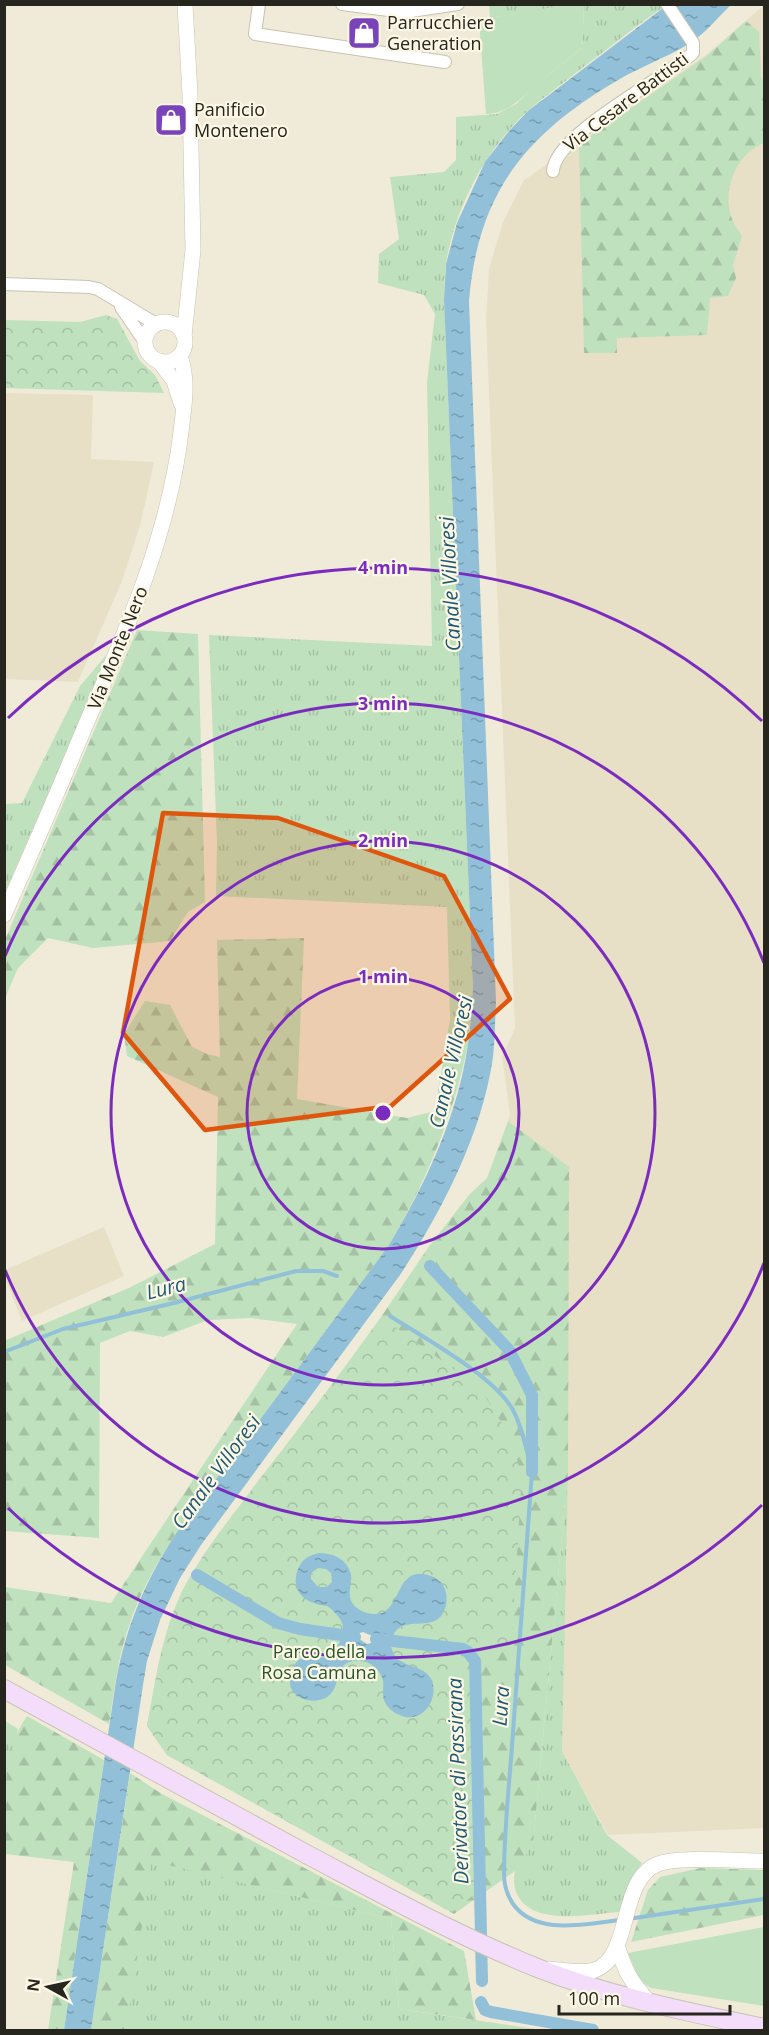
<svg xmlns="http://www.w3.org/2000/svg" width="769" height="2035" viewBox="0 0 769 2035" font-family="'Open Sans',sans-serif">
<style>
.built{fill:#e7e0c7}
.grass{fill:url(#grass-tufts)}
.forest{fill:url(#forest-firs)}
.park{fill:url(#park-crowns)}
.garden{fill:#bfe1be}
.water{fill:url(#water-ripples);fill-rule:evenodd}
.pier{fill:#f0ebd8}
.lines{fill:none;stroke-linecap:round;stroke-linejoin:round}
.stream{stroke:#91c0d8;stroke-width:4}
.canal{stroke:#91c0d8;stroke-width:12}
.minor-casing{stroke:#c8c3b1;stroke-width:14}
.tertiary-casing{stroke:#c8c3b1;stroke-width:16}
.secondary-casing{stroke:#c8c3b1;stroke-width:20}
.minor{stroke:#fff;stroke-width:12}
.tertiary{stroke:#fff;stroke-width:15}
.secondary{stroke:#f3ddfa;stroke-width:18}
.marked{fill:#de560d;fill-opacity:0.2;stroke:#de560d;stroke-width:4.5;stroke-linejoin:round}
.ring{fill:none;stroke:#7b2cbf;stroke-width:3}
.labels{text-anchor:middle;stroke-width:4.5;stroke-linejoin:round;paint-order:stroke}
.poi-label{font-size:18px;fill:#26251e;stroke:#fdf8e5;text-anchor:start}
.street-label{font-size:18px;fill:#26251e;stroke:#fdf8e5}
.park-label{font-size:18px;fill:#275628;stroke:#fdf8e5}
.water-label{font-size:20px;font-style:italic;fill:#1f5973;stroke:#fdf8e5}
.centre{fill:#7b2cbf;stroke:#fdf8e5;stroke-width:3}
.ring-label{font-size:18px;text-anchor:middle;font-weight:bold;fill:#7b2cbf;stroke:#fdf8e5;stroke-width:4.5;stroke-linejoin:round;paint-order:stroke}
</style>
<defs>
<pattern id="grass-tufts" width="24" height="20" patternUnits="userSpaceOnUse" patternTransform="scale(1.5)"><rect width="24" height="20" fill="#bfe1be"/><path d="M3 7l-1-3M5 7V3M7 7l1-3M15 17l-1-3M17 17v-4M19 17l1-3" fill="none" stroke="#a4c1a3"/></pattern>
<pattern id="forest-firs" width="22" height="20" patternUnits="userSpaceOnUse" patternTransform="scale(1.5)"><rect width="22" height="20" fill="#bfe1be"/><path d="M5 1l3.5 6h-7zM16 11l3.5 6h-7z" fill="#a4c1a3"/></pattern>
<pattern id="park-crowns" width="20" height="18" patternUnits="userSpaceOnUse" patternTransform="scale(1.5)"><rect width="20" height="18" fill="#bfe1be"/><path d="M2 6a3 3 0 1 1 6 0M12 15a3 3 0 1 1 6 0" fill="none" stroke="#a4c1a3"/></pattern>
<pattern id="water-ripples" width="26" height="14" patternUnits="userSpaceOnUse" patternTransform="scale(1.5)"><rect width="26" height="14" fill="#91c0d8"/><path d="M2 4q2-2 4 0t4 0M15 11q2-2 4 0t4 0" fill="none" stroke="#769caf"/></pattern>
</defs>
<rect width="100%" height="100%" fill="#f0ebd8"/>
<g class="built">
<path d="M764,5V1828L608,1835L562,1751L569,1168L508,1121L510,1115L502,1057L515,1028L486,320L489,269L503,222L524,180L707,54Z"/>
<path d="M5,393L93,395L91,459L154,462L141,522L122,581L78,682L5,679Z"/>
<path d="M104,1227L124,1276L22,1321L5,1278L7,1269Z"/>
</g>
<g class="grass">
<path d="M489,4L570,5L490,18Z"/>
<path d="M584,5H667C640,22 616,43 590,62C570,78 549,93 529,110C486,148 456,206 446,263C444,275 445,288 444,300L473,989L468,1044L459,1036L450,1019L447,907L216,896L217,843L209,635L432,646L427,382L435,314L424,295L378,283L379,254L399,239L390,177L444,172L456,160V117L497,114L516,104L538,83L582,48Z"/>
<path d="M113,647L5,892V804L22,803L80,686Z"/>
<path d="M568,1471L562,1751L607,1835L642,1863L619,1912C590,1914 532,1927 517,1894C514,1888 513,1878 515,1871C518,1862 528,1852 533,1844Z"/>
<path d="M5,1721L18,1729L5,1784Z"/>
<path d="M150,1860L391,1919L399,2009L543,2030H124Z"/>
</g>
<g class="forest">
<path d="M746,21L759,32L761,77L764,83V143C737,152 721,191 732,219C734,225 739,231 742,236L733,265L736,278L728,296L710,298L707,335L617,338V353H584L579,144L708,55Z"/>
<path d="M137,630L198,634L205,902L188,912L170,941L93,948L48,938L18,968L5,998V940Z"/>
<path d="M304,938L297,1099L407,1118L435,1111L450,1019L459,1036L468,1044C453,1117 427,1180 389,1245L177,1532C156,1563 138,1596 127,1632C117,1662 114,1694 109,1724L5,1665V1587L111,1603L297,1324L251,1318L208,1320L163,1337L130,1331L100,1343L99,1538L5,1531L4,1341L131,1287L215,1244L218,1097L127,1056L124,1034L145,1001L170,1005L192,1047L207,1054L220,1057L217,940Z"/>
<path d="M508,1121L569,1167L568,1471L533,1844L515,1871L454,1914L167,1755L147,1726L159,1663L170,1621L377,1372L381,1317L430,1245L469,1195L487,1178Z"/>
<path d="M27,1716L104,1760L64,2030H48L74,1862L5,1854C5,1810 0,1753 27,1716Z"/>
<path d="M130,1773L162,1794L464,1951L476,2020L399,2009L391,1919L152,1861L126,2030H91Z"/>
<path d="M700,1868L764,1870V1915L631,1942L648,1890L660,1877Z"/>
</g>
<g class="park">
<path d="M106,315L117,319L140,361L155,375L164,393L5,388V320L80,322Z"/>
<path d="M381,1317L480,1388L506,1430L522,1474L511,1649L480,1648L474,1657L476,1893L452,1912L167,1755L147,1726C155,1684 161,1638 179,1598C196,1560 230,1519 255,1485C298,1430 340,1374 381,1317Z"/>
</g>
<g class="garden">
<path d="M570,4L584,5L582,48C567,60 552,71 538,84C521,98 509,113 486,114L479,20Z"/>
<path d="M764,1927V2006L651,1988L640,1981L628,1953Z"/>
</g>
<g class="water">
<path d="M667,5H731C717,18 704,35 687,45C665,58 640,67 618,80C526,134 478,192 469,301L496,1002C495,1020 495,1039 493,1057C482,1134 442,1211 400,1275L201,1545L180,1578L160,1620L147,1661L143,1685L91,2030H64L116,1681C126,1626 146,1579 177,1532L389,1245C426,1183 458,1115 468,1044C471,1026 471,1007 473,989L444,300L446,264L457,223L485,162L509,131L528,111Z"/>
<path d="M320,1553C334,1554 346,1558 351,1574C352,1581 349,1589 350,1597C352,1609 367,1615 378,1614C402,1611 395,1563 431,1576C436,1578 442,1582 444,1587C447,1593 447,1600 446,1605C438,1638 404,1611 393,1636C391,1641 390,1644 392,1649C396,1668 420,1663 430,1677C439,1692 430,1714 413,1717C402,1719 387,1710 384,1700C382,1694 384,1687 383,1681C381,1668 366,1658 353,1661C337,1664 340,1678 334,1689C326,1705 301,1704 292,1690C287,1681 292,1662 302,1658C309,1655 318,1659 325,1657C336,1654 346,1634 342,1623C340,1617 332,1609 327,1606C323,1605 318,1605 314,1603C298,1598 291,1583 299,1567C303,1558 310,1555 320,1553ZM318,1568L326,1569L331,1573L332,1582L327,1587H318L311,1579V1573Z"/>
</g>
<path class="pier" d="M339,1632L357,1634L363,1632L370,1635L395,1638L394,1645L375,1642L367,1644L361,1640L338,1637Z"/>
<g class="lines">
<g class="stream">
<path d="M390,1316C424,1338 494,1376 513,1410C523,1429 527,1452 532,1472C526,1559 519,1645 513,1732C510,1779 504,1827 504,1874C504,1884 507,1895 513,1904C537,1937 587,1923 621,1920"/>
<path d="M4,1352L63,1329L174,1303L296,1271H323L337,1276"/>
<path d="M628,1919L764,1899"/>
</g>
<g class="canal">
<path d="M430,1266L509,1350L532,1395V1472"/>
<path d="M197,1575L278,1623L300,1629L355,1637"/>
<path d="M376,1639L463,1649L468,1652L475,1661L482,1981"/>
<path d="M481,2002L485,2010L491,2012L593,2030"/>
</g>
<g class="minor-casing">
<g id="minor">
<path d="M259,4L255,34L445,62"/>
<path d="M342,4L404,12L458,4"/>
<path d="M553,171C555,134 665,78 693,53V43L667,4"/>
<path d="M4,284L89,287L98,289L156,324"/>
<path d="M121,307L145,342"/>
</g>
</g>
<g class="tertiary-casing">
<g id="tertiary">
<circle cx="165" cy="342" r="20"/>
<path d="M184,336L193,250L190,95L185,4"/>
<path d="M159,361L174,381L181,403"/>
<path d="M4,915C30,856 56,796 81,736C123,637 168,540 181,432C184,405 189,382 180,356"/>
<path d="M617,1945C625,1972 631,1982 650,2003"/>
<path d="M549,1969C563,1970 582,1974 595,1970C633,1956 618,1879 658,1864C678,1856 740,1861 764,1861"/>
</g>
</g>
<g class="secondary-casing">
<path id="secondary" d="M4,1689C106,1744 206,1800 308,1855C384,1895 460,1937 540,1969C612,1997 689,2012 764,2028"/>
</g>
<use href="#minor" class="minor"/>
<use href="#tertiary" class="tertiary"/>
<use href="#secondary" class="secondary"/>
</g>
<path class="marked" d="M163,813L278,818L444,876L510,999L391,1106L205,1130L123,1033Z"/>
<g class="ring">
<circle cx="383" cy="1113" r="136"/>
<circle cx="383" cy="1113" r="272"/>
<path d="M764 1263A409 409 0 0 1 5 1270M5 956A409 409 0 0 1 764 963"/>
<path d="M762 1505A545 545 0 0 1 8 1508M8 718A545 545 0 0 1 762 721"/>
</g>
<defs>
<g id="shop-square" transform="scale(1.725)"><rect x="-9" y="-9" width="18" height="18" rx="4" fill="#7943b9" stroke="#fdf8e5"/><path d="M-5-2.5h2.3a2.7 3.5 0 0 1 5.4 0H5L5.5 6h-11ZM-1.5-2.5h3a1.5 2.3 0 0 0-3 0Z" fill="#fff"/></g>
</defs>
<g fill-rule="evenodd">
<use href="#shop-square" x="364" y="33"/>
<use href="#shop-square" x="171" y="120"/>
</g>
<g class="labels">
<g class="poi-label">
<text x="387" y="29">Parrucchiere<tspan x="387" dy="21">Generation</tspan></text>
<text x="194" y="116">Panificio<tspan x="194" dy="21">Montenero</tspan></text>
</g>
<g class="street-label">
<text transform="translate(626 102) rotate(-37)" y="6">Via Cesare Battisti</text>
<text transform="translate(118 648) rotate(-68)" y="6">Via Monte Nero</text>
</g>
<g class="park-label">
<text x="319" y="1658">Parco della<tspan x="319" dy="21">Rosa Camuna</tspan></text>
</g>
<g class="water-label">
<text transform="translate(450 584) rotate(-93)" y="7">Canale Villoresi</text>
<text transform="translate(451 1062) rotate(-77)" y="7">Canale Villoresi</text>
<text transform="translate(166 1288) rotate(-14)" y="7">Lura</text>
<text transform="translate(216 1472) rotate(-54)" y="7">Canale Villoresi</text>
<text transform="translate(501 1706) rotate(-86)" y="7">Lura</text>
<text transform="translate(458 1781) rotate(-92)" y="7">Derivatore di Passirana</text>
</g>
</g>
<circle cx="383" cy="1113" r="9" class="centre"/>
<g class="ring-label">
<text x="383" y="574">4 min</text>
<text x="383" y="710">3 min</text>
<text x="383" y="847">2 min</text>
<text x="383" y="983">1 min</text>
</g>
<rect width="769" height="2035" fill="none" stroke="#26251e" stroke-width="12"/>
<g transform="translate(48 1987) rotate(278)" stroke="#fdf8e5" stroke-width="4.5" paint-order="stroke">
<path d="M0-4.5L10 22L0 15L-10 22Z" fill="#26251e"/>
<text y="-9" font-size="16" font-weight="bold" text-anchor="middle" fill="#26251e">N</text>
</g>
<path d="M559 2005v9h171v-9" fill="none" stroke="#26251e" stroke-width="3"/>
<text x="568" y="2005" font-size="18" fill="#26251e" stroke="#fdf8e5" stroke-width="4.5" paint-order="stroke">100 m</text>
</svg>
